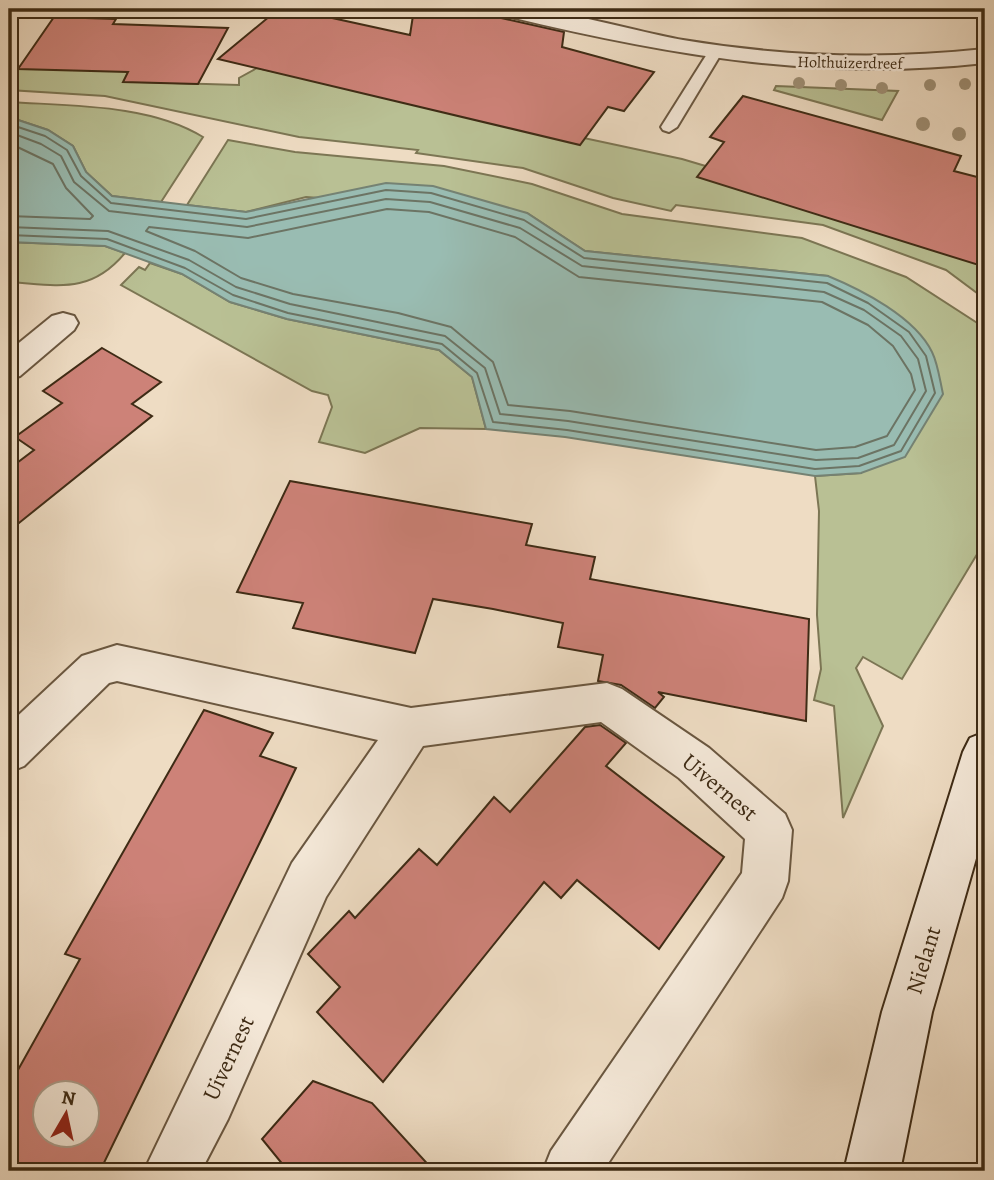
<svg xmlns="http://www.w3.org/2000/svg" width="994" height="1180" viewBox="0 0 994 1180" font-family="Alegreya,serif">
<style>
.green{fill:#b9c094;stroke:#7c7654;stroke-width:2}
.water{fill:#99bcb2;stroke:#758273;stroke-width:2}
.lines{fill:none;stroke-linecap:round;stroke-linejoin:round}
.shore{stroke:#6c7464;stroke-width:2}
.building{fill:#cd8278;stroke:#3e2b15;stroke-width:2;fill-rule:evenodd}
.lane-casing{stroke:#6a5740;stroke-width:4}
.street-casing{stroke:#6a5740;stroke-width:4}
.secondary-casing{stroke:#3e2b15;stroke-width:4}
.lane{fill:#f4e8d8;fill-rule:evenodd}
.street{fill:#f4e8d8;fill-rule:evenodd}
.secondary{fill:#f4e8d8;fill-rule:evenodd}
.tree{fill:#9e8f75}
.labels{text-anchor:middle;stroke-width:5;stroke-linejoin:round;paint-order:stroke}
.far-street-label{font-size:16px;fill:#3e2b15;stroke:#f4e8d8}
.near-street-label{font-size:23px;fill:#3e2b15;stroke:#f4e8d8}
</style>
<rect width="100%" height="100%" fill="#eedcc3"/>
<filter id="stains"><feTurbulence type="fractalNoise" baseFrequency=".00286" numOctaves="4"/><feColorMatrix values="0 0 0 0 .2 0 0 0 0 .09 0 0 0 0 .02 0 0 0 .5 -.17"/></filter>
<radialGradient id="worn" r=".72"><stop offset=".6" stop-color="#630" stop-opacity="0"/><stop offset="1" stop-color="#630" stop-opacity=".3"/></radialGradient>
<g class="green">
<path d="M9,68L124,70L139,82L239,85V78L257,68L682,159L985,249V299L946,270L823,225L676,205L671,211L613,198L523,168L416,153L418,150L299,137L105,96L9,90Z"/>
<path d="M776,86L898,91L882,120L774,90Z"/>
<path d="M9,102C70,106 150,104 203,137L161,202L112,196L86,172L73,146L48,130L9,117Z"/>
<path d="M228,140L295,152L444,166L532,184L622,214L802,238L906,277L985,328V541L902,679L863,657L856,668L883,726L843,818L834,706L814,700L821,669L817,615L819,511L815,476L861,473L828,276L585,251L527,213L306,197L246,212L187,205Z"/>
<path d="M9,242L105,246L125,253C90,295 57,285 9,282Z"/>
<path d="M150,263L182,274L230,302L287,319L439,350L472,377L486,429L420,428L365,453L319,442L332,407L328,395L312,391L121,285L139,267L145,270Z"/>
</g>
<path class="water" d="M9,117L48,130L73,146L86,172L112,196L246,212L386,183L433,186L527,213L585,251L828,276C862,290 915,317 932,352C938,364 940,381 943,394L905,457L861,473L815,476L565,437L486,429L472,377L439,350L287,319L230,302L182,274L105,246L9,242Z"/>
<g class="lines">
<g class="shore">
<path d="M9,124L45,136L67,150L81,176L111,203L246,219L386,190L431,193L524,220L584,258L827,283L868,303L909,332L926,356L935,393L901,451L859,466L815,469L567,430L493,422L477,373L442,344L288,313L233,295L185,268L107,239L9,235"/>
<path d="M9,132L41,144L61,156L74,182L109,211L247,227L386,199L430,202L520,228L582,266L824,292L864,310L901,336L918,359L926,391L894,445L858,458L816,460L568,421L500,414L485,368L445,336L290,304L236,287L189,260L108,231L9,227"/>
<path d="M9,143L53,164L66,188L93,216L90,219L9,216"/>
<path d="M387,209L429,212L515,237L579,277L822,302L868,325L893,346L911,374L915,390L887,436L855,447L816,450L570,411L508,405L493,362L451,327L398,313L293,294L241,278L195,251L146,231L149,227L248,238Z"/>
</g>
</g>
<g class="building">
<path d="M291,9L410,35L414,9H492L497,17L564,32L562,47L654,72L624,111L608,107L580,145L218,59L276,11L285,14Z"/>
<path d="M54,17L116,19L113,24L228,28L198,84L123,82L128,72L18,69Z"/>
<path d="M743,96L961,156L954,171L985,179V267L697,177L724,142L710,137Z"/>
<path d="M102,348L161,382L132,404L152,416L9,531V469L34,450L15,437L62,403L43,391Z"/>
<path d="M290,481L532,524L526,545L595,557L590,579L809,619L806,721L658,692L664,697L655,708L621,685L598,681L603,655L558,647L563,623L493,609L433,599L415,653L293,628L303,603L237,592Z"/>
<path d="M204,710L273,733L260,756L296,768L100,1171H9V1086L80,959L65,954ZM46,1093H88V1135H46Z"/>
<path d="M600,725L626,743L606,766L724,857L659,949L577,880L561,898L544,882L383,1082L317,1012L340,987L308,954L349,911L355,918L419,849L437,865L494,797L510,812L585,727Z"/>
<path d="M313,1081L372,1103L434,1171H288L262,1139Z"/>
</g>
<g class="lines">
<g class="lane-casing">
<path id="lane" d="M714,50L721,54L677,127L669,132L663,130L661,127L707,54Z"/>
</g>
<g class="street-casing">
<g id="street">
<path d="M495,9C558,6 622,29 683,40C784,57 883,60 985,49V63C816,82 663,54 498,14Z"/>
<path d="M63,313L74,316L78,323L74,330L20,376L9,379V351L52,316Z"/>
<path d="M117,645L411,708L607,683L622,689L709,748L785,814L792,830L788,881L782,898L603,1171H543L551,1151L742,873L745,839L679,778L601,722L423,746L326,897L228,1119L201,1171H144L292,863L378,740L117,681L109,683L24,766L9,772V724L82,656Z"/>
</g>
</g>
<g class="secondary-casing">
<path id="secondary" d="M985,732V827L932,1012L900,1171H844L882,1012L963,752L970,738Z"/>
</g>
<use href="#lane" class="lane"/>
<use href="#street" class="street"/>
<use href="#secondary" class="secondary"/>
</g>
<g class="tree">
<circle cx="799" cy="83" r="6"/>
<circle cx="965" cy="84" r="6"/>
<circle cx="841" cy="85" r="6"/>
<circle cx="930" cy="85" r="6"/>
<circle cx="882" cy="88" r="6"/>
<circle cx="923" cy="124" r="7"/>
<circle cx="959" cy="134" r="7"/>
</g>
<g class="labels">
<g class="far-street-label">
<text transform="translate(850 62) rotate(1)" y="6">Holthuizerdreef</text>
</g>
<g class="near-street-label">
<text transform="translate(720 787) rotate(40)" y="8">Uivernest</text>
<text transform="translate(923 960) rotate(-73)" y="8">Nielant</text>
<text transform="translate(228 1058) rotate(-65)" y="8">Uivernest</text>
</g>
</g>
<rect width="994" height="1180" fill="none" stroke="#eedcc3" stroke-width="35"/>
<rect x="10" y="10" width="973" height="1159" fill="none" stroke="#3e2b15" stroke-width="3.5"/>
<rect x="18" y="18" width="959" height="1145" fill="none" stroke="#3e2b15" stroke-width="2"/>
<g transform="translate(66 1114) rotate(9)"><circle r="33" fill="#f4e8d8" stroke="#ab9c8a" stroke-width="2"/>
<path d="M0-5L12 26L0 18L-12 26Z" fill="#8f2418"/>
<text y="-10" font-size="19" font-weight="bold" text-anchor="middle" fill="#3e2b15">N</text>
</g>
<rect width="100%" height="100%" filter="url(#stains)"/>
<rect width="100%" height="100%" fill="url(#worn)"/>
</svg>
